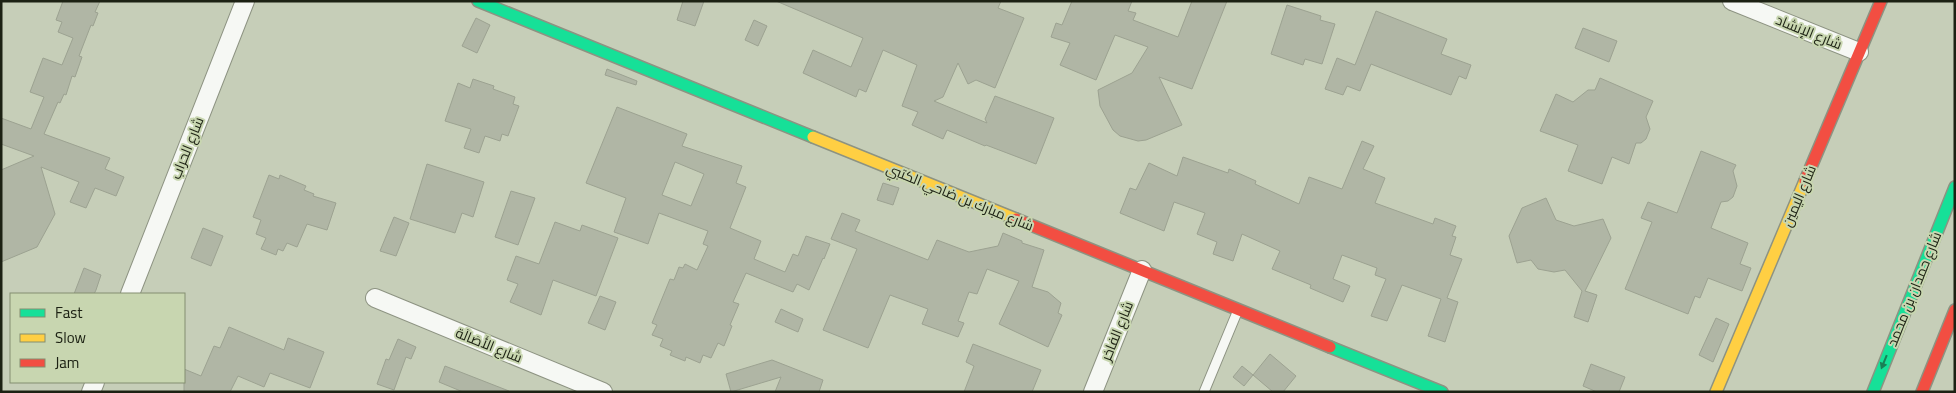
<svg xmlns="http://www.w3.org/2000/svg" width="1956" height="393" viewBox="0 0 1956 393" font-family="Georgia,Cairo,serif">
<style>
.building{fill:#b0b6a5;stroke:#9ca291;fill-rule:evenodd}
.lines{fill:none;stroke-linecap:round;stroke-linejoin:round}
.lane-casing{stroke:#8d9382;stroke-width:11}
.street-casing{stroke:#8d9382;stroke-width:20}
.fast-casing{stroke:#8d9382;stroke-width:14}
.slow-casing{stroke:#8d9382;stroke-width:14}
.jam-casing{stroke:#8d9382;stroke-width:14}
.lane{stroke:#f6f8f4;stroke-width:9}
.street{stroke:#f6f8f4;stroke-width:18}
.fast{stroke:#16e098;stroke-width:11}
.slow{stroke:#ffcf43;stroke-width:11}
.jam{stroke:#f24e42;stroke-width:11}
.oneway{fill:#198056}
.labels{text-anchor:middle;stroke-width:4;stroke-linejoin:round;paint-order:stroke}
.street-label{font-size:14px;fill:#1c2113;stroke:#c8d6b0}
</style>
<rect width="100%" height="100%" fill="#c6ceb8"/>
<g class="building">
<path d="M63,1H100L95,12L98,13L93,26L91,25L79,56L82,57L75,77L72,76L66,95L64,94L60,103L58,102L44,134L110,158L105,169L124,177L116,196L95,188L86,208L70,202L79,182L41,167L55,214L37,247L1,262V170L34,156L1,144V118L31,129L44,97L30,92L43,58L62,65L73,38L58,32L62,22L56,20Z"/>
<path d="M683,1H704L695,26L677,20Z"/>
<path d="M776,1H1001L998,8L1024,18L995,88L976,80L968,84L958,63L943,97L934,101L987,123L985,119L995,96L1054,118L1036,164L986,145L985,146L947,130L943,139L912,125L918,112L902,106L917,65L883,50L866,92L859,89L856,97L803,73L813,50L851,67L863,38Z"/>
<path d="M1072,1H1132L1128,11L1136,13L1133,20L1178,37L1192,1H1227L1192,89L1159,77L1182,125L1146,140L1138,141L1120,136L1113,130L1100,106L1098,90L1132,73L1148,47L1115,35L1096,80L1060,65L1070,43L1051,37L1056,23L1062,25Z"/>
<path d="M1287,5L1321,16L1320,20L1335,24L1322,64L1305,59L1303,65L1271,54Z"/>
<path d="M1376,11L1447,39L1441,54L1471,65L1466,79L1459,76L1451,95L1371,64L1360,91L1347,86L1343,95L1325,89L1337,58L1355,65Z"/>
<path d="M476,18L490,25L477,53L462,46Z"/>
<path d="M754,20L767,26L758,46L745,40Z"/>
<path d="M1583,28L1617,41L1609,62L1575,48Z"/>
<path d="M607,69L637,81L636,85L605,75Z"/>
<path d="M1600,78L1653,101L1646,117L1650,129L1646,139L1641,143H1636L1629,164L1612,157L1602,184L1568,171L1578,145L1540,131L1556,94L1573,102L1588,90H1595Z"/>
<path d="M473,79L494,86L493,89L515,97L513,104L519,106L508,136L502,134L500,141L485,136L479,153L464,148L471,129L445,121L458,83L470,88Z"/>
<path d="M617,107L687,134L682,146L742,166L736,183L746,187L730,228L761,241L754,259L785,272L793,254L798,256L806,236L830,244L824,259L823,258L809,290L797,284L793,292L746,273L733,302L739,304L730,325L732,326L724,346L718,343L711,358L703,355L700,363L686,357L685,361L670,355L672,351L660,346L663,339L652,335L657,325L652,323L670,279L674,280L679,267L683,268L685,264L697,270L708,246L703,244L708,231L659,213L648,244L614,232L626,198L586,183ZM675,162L704,174L691,206L662,195Z"/>
<path d="M1362,141L1374,146L1363,169L1385,178L1375,203L1433,224L1435,218L1456,226L1452,236L1456,237L1450,255L1462,259L1447,298L1458,302L1445,342L1428,336L1441,299L1402,285L1387,321L1371,316L1386,279L1375,275L1377,268L1342,255L1333,279L1350,286L1343,302L1310,288L1311,285L1272,269L1280,251L1242,234L1233,261L1213,254L1217,242L1197,234L1205,213L1174,202L1164,231L1120,213L1130,188L1136,190L1149,163L1177,176L1183,157L1228,173L1229,169L1256,181L1255,184L1299,204L1309,177L1342,189Z"/>
<path d="M1701,151L1736,165L1733,171L1737,186L1733,197L1728,201L1721,202L1711,228L1748,243L1740,264L1751,268L1742,291L1708,278L1700,298L1695,296L1688,314L1625,289L1652,222L1641,218L1648,202L1677,213Z"/>
<path d="M427,164L484,182L473,217L462,213L455,233L410,219Z"/>
<path d="M269,175L279,179L280,175L306,186L304,190L314,194L313,196L336,203L327,230L307,224L297,247L287,243L283,251L278,249L276,255L261,249L266,238L256,234L261,220L253,217Z"/>
<path d="M883,183L899,188L893,205L877,200Z"/>
<path d="M511,191L535,198L518,245L495,237Z"/>
<path d="M1546,198L1556,220L1574,226L1603,219L1611,238L1585,291L1597,295L1588,322L1574,317L1582,291L1565,270L1554,272L1538,269L1531,260L1517,263L1509,236L1522,208Z"/>
<path d="M842,213L860,220L855,231L928,260L937,240L969,252L998,246L1003,233L1022,241V243L1044,250L1032,287L1048,292L1061,303L1058,313L1062,315L1048,347L999,324L1019,281L987,269L977,294L969,292L958,321L964,323L958,337L922,324L928,309L890,295L868,348L823,330L857,249L831,239Z"/>
<path d="M394,217L409,223L396,256L380,251Z"/>
<path d="M555,222L580,231L582,225L618,238L596,296L553,280L541,315L510,302L518,284L507,280L516,256L539,264Z"/>
<path d="M203,228L223,236L211,266L191,258Z"/>
<path d="M84,268L101,275L96,290L94,294H74Z"/>
<path d="M600,296L616,302L605,330L588,323Z"/>
<path d="M781,309L803,319L798,332L775,322Z"/>
<path d="M1716,318L1729,324L1713,362L1699,355Z"/>
<path d="M229,327L284,350L288,338L324,352L310,388L270,373L264,387L238,376L230,392H184V369L201,376L214,346L220,348Z"/>
<path d="M398,339L416,347L411,359L406,357L394,390L377,384L386,359L389,360Z"/>
<path d="M973,344L1041,370L1032,392H964L974,366L966,362Z"/>
<path d="M1270,354L1296,376L1283,392H1273L1253,375Z"/>
<path d="M772,360L823,380L819,392H775L781,377L731,392L726,374Z"/>
<path d="M1591,364L1625,377L1619,392H1597L1583,386Z"/>
<path d="M445,366L509,391V392H463L439,382Z"/>
<path d="M1242,366L1253,375L1244,386L1233,377Z"/>
</g>
<g class="lines">
<g class="lane-casing">
<path id="lane" d="M1204,392L1238,310"/>
</g>
<g class="street-casing">
<g id="street">
<path d="M1732,1L1859,52"/>
<path d="M130,294L245,1"/>
<path d="M375,298L603,392"/>
<path d="M91,392L95,382"/>
<path d="M1093,392L1142,270"/>
</g>
</g>
<g class="fast-casing">
<g id="fast">
<path d="M478,1L813,137"/>
<path d="M1330,347L1442,392"/>
<path d="M1873,392L1955,187"/>
</g>
</g>
<g class="slow-casing">
<g id="slow">
<path d="M813,137L1016,219"/>
<path d="M1716,392L1805,181"/>
</g>
</g>
<g class="jam-casing">
<g id="jam">
<path d="M1805,181L1881,1"/>
<path d="M1016,219L1330,347"/>
<path d="M1922,392L1955,310"/>
</g>
</g>
<use href="#lane" class="lane"/>
<use href="#street" class="street"/>
<use href="#fast" class="fast"/>
<use href="#slow" class="slow"/>
<use href="#jam" class="jam"/>
</g>
<defs><path id="oneway-solid" d="M-6-.8H1V-3.2L6.5 0L1 3.2V.8H-6Z" transform="scale(1.25)"/></defs>
<use class="oneway" href="#oneway-solid" transform="translate(1884 362) rotate(112)"/>
<g class="labels">
<g class="street-label">
<text transform="translate(1809 32) rotate(22)" y="5">شارع الإنشاد</text>
<text transform="translate(187 148) rotate(-68)" y="5">شارع الحراب</text>
<text transform="translate(1799 196) rotate(-67)" y="5">شارع اليمين</text>
<text transform="translate(960 197) rotate(22)" y="5">شارع مبارك بن ضاحي الكتبي</text>
<text transform="translate(1914 289) rotate(-68)" y="5">شارع حمدان بن محمد</text>
<text transform="translate(1117 331) rotate(-68)" y="5">شارع الفاخر</text>
<text transform="translate(489 345) rotate(22)" y="5">شارع الأَصَالَة</text>
</g>
</g>
<rect width="1956" height="393" fill="none" stroke="#1c2113" stroke-width="5"/>
<rect x="10" y="293" width="175" height="90" fill="#c8d6b0" stroke="#838e71"/>
<rect x="20" y="309" width="25" height="8" fill="#16e098" stroke="#838e71"/>
<text x="55" y="318" font-size="15" fill="#1c2113">Fast</text>
<rect x="20" y="334" width="25" height="8" fill="#ffcf43" stroke="#838e71"/>
<text x="55" y="343" font-size="15" fill="#1c2113">Slow</text>
<rect x="20" y="359" width="25" height="8" fill="#f24e42" stroke="#838e71"/>
<text x="55" y="368" font-size="15" fill="#1c2113">Jam</text>
</svg>
